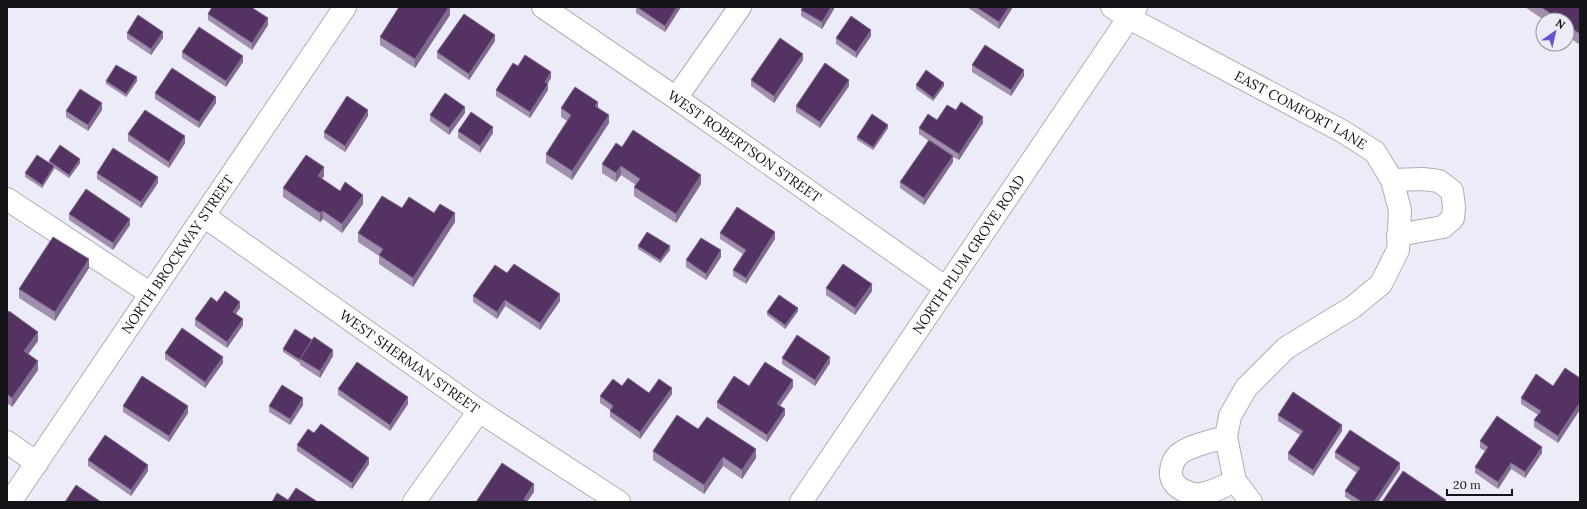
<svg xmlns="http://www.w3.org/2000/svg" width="1587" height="509" viewBox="0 0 1587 509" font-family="Lora,serif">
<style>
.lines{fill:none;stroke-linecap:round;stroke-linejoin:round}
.minor-casing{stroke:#adaeb9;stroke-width:24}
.minor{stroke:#fff;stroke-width:22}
.wall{fill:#a090ad}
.shaded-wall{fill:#816a8f}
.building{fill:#543363;stroke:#816a8f}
.labels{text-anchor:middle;stroke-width:4;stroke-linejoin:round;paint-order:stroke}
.street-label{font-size:14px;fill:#141418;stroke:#ebecf7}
</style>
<rect width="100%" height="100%" fill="#ebecf7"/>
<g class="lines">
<g class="minor-casing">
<g id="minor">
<path id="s1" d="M543,7L676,98L946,288"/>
<path id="s2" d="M1112,7L1129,18L1342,131L1375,152L1392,180L1400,210L1398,250L1381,284L1353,307L1286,348L1246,388L1230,416L1226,437L1235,481L1251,502"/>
<path d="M676,98L740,7"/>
<path d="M1392,180L1423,179L1439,181L1452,191L1454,207L1453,218L1443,227L1398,235"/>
<path d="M7,199L151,294"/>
<path id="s3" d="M204,216L479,411L619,502"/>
<path d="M1226,437C1212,441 1195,444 1182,452C1172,458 1167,475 1175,484C1179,489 1188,493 1194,494C1207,496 1223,486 1235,481"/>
<path d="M7,442L37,463"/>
<path id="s4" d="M10,502L345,7"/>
<path d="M414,502L479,411"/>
<path id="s5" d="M801,502L1136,7"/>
</g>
</g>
<use href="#minor" class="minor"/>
</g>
<g class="wall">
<path d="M450,7V15L415,68L380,45V37Z"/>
<path d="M636,7H681L665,32L636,13Z"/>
<path d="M834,7V9L822,29L801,16V10Z"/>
<path d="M967,7H1013L999,29Z"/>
<path d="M1525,7H1580V45L1567,36V20H1544Z"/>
<path d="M208,14L268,25L252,50L208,20Z"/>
<path d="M127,33L163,38L151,55L127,39Z"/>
<path d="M871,36L856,58L836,44V38Z"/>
<path d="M495,41L469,80L437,58V52Z"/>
<path d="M182,52L243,62L226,87L182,58Z"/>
<path d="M803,60L774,103L751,86V80Z"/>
<path d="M972,65L1024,76L1011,96L972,72Z"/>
<path d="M518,66L551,78L547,83L548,90L530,118L496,96V90Z"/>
<path d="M106,81H137L126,97L106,84Z"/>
<path d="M916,85L944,86L933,101L916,89Z"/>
<path d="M849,86L820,128L796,112V106Z"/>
<path d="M155,93L216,103L199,128L155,99Z"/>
<path d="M561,108H598L609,123L572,180L546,163V154L567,121L561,117Z"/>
<path d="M102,110L88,131L66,117V111Z"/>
<path d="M956,110L983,123L959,160L953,157V162L924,205L900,188V182L929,141L919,134V128L937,120Z"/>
<path d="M465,113L449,135L430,121V115Z"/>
<path d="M368,116L345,152L324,138V132Z"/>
<path d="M888,128L873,150L857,140V137Z"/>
<path d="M458,131L493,133L480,153L458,138Z"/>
<path d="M128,134L185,143L169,168L128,141Z"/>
<path d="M622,147L701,184L676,223L634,196V187L636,185L621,175L616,182L602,173V164Z"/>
<path d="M49,161L80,163L69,178L54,168V169L42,188L25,177V173L49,163Z"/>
<path d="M97,173L158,183L141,208L97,179Z"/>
<path d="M324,176L322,179L340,191L363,204L342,233L323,219L320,222L283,197V188Z"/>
<path d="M402,208L455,222L413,287L379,264V256L358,242V233Z"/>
<path d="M69,214L130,225L113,250L69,220Z"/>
<path d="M720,233L775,239L746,284L733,276V270L743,254L720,239Z"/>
<path d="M638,246L670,250L660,263L638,249Z"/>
<path d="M721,257L706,280L686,267V260Z"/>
<path d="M89,268L55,321L19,298V289Z"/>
<path d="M507,273L560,301L540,330L505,306L497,319L473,302V296Z"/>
<path d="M826,288L872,291L855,315L826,295Z"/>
<path d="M217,302L240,308L236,314L243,325L227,348L195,326V319Z"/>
<path d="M798,311L785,329L767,315V312Z"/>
<path d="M7,314L38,341L28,354L38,370L12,407L7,403Z"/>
<path d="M283,349L333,356L320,378L300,365V362V363L283,352Z"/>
<path d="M165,353L223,363L205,388L165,359Z"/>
<path d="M782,358L830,363L815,386L782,364Z"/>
<path d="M1580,378V411H1579L1558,443L1534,427V420L1538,415L1521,404V398L1553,386Z"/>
<path d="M622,386L649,393L672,394L640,439L610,417V410L600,403V396Z"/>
<path d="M749,386L793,387L780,406L785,415L767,442L717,408V402Z"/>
<path d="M338,389L408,404L390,431L338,395Z"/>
<path d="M303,405L290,425L269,412V406Z"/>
<path d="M123,406L188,413L169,442L123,412Z"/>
<path d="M1278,415L1342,431L1313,476L1288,460V453L1300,435L1278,421Z"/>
<path d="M698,429L756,458L742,479L723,466L704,494L653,460V451Z"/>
<path d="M314,433L369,464L352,489L297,451V445Z"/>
<path d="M1480,441L1542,453L1525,478L1511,469L1498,489L1475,473V467L1485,451L1480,448Z"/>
<path d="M1335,452L1400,469L1378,502H1353L1345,497V491L1357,473L1335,458Z"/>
<path d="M88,460L148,471L131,496L88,466Z"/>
</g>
<g class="shaded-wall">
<path d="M449,7H450V15L415,68V59Z"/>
<path d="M677,7H681L665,32V26Z"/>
<path d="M831,7H834V9L822,29V22Z"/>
<path d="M1009,7H1013L999,29V22Z"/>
<path d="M268,18V25L252,50V43Z"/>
<path d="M871,30V36L856,58V52Z"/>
<path d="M163,32V38L151,55V49Z"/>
<path d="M495,35V41L469,80V74Z"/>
<path d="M803,54V60L774,103V96Z"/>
<path d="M243,56V62L226,87V81Z"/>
<path d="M1024,70V76L1011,96V90Z"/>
<path d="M551,72V78L545,88V82Z"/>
<path d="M137,77V81L126,97V94Z"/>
<path d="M849,80V86L820,128V122Z"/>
<path d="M944,83V86L933,101V98Z"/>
<path d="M548,84V90L530,118V112Z"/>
<path d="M216,97V103L199,128V122Z"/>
<path d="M598,102V110L595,106Z"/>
<path d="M102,103V110L88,131V125Z"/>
<path d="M465,107V113L449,135V128Z"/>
<path d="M368,110V116L345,152V146Z"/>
<path d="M609,115V123L572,180V171Z"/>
<path d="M983,117V123L959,160V154Z"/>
<path d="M888,125V128L873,150V147Z"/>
<path d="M493,127V133L480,153V146Z"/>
<path d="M185,136V143L169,168V162Z"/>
<path d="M953,156V162L924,205V198Z"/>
<path d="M80,159V163L69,178V175Z"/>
<path d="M54,166V169L42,188V185Z"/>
<path d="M621,166V175L616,182V173Z"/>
<path d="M324,167V176L318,185V176Z"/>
<path d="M701,175V184L676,223V214Z"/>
<path d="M158,177V183L141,208V202Z"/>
<path d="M363,195V204L342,233V224Z"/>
<path d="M323,211V219L320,222V213Z"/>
<path d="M455,213V222L413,287V278Z"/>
<path d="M130,219V225L113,250V243Z"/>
<path d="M775,232V239L746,284V278Z"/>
<path d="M670,246V250L660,263V260Z"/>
<path d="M721,250V257L706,280V274Z"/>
<path d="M89,259V268L55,321V312Z"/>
<path d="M872,284V291L855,315V308Z"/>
<path d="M560,294V301L540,330V323Z"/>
<path d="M505,300V306L497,319V312Z"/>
<path d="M240,302V308L233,318V312Z"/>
<path d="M798,308V311L785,329V325Z"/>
<path d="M243,319V325L227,348V342Z"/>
<path d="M38,332V341L24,360V351Z"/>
<path d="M333,350V356L320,378V371Z"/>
<path d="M223,357V363L205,388V382Z"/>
<path d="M830,357V363L815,386V380Z"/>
<path d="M38,361V370L12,407V398Z"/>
<path d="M793,380V387L777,410V404Z"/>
<path d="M672,388V394L640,439V432Z"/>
<path d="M408,397V404L390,431V425Z"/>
<path d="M303,398V405L290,425V419Z"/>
<path d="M1579,404V411L1558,443V436Z"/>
<path d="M188,406V413L169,442V436Z"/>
<path d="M785,409V415L767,442V435Z"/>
<path d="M1342,425V431L1313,476V470Z"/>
<path d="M1542,447V453L1525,478V472Z"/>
<path d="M756,449V458L742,479V470Z"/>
<path d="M723,457V466L704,494V485Z"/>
<path d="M369,458V464L352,489V483Z"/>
<path d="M1400,463V469L1378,502H1374Z"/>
<path d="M1511,463V469L1498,489V482Z"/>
<path d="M148,465V471L131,496V490Z"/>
<path d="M534,484V492L527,502L524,499Z"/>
</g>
<g class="building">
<path d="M212,7H251L268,18L252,43L208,14Z"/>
<path d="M399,7H449L415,59L380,37Z"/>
<path d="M637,7H677L665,26Z"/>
<path d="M803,7H831L822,22L801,10Z"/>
<path d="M976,7H1009L999,22Z"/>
<path d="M1541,7H1580V34L1567,25V20H1560Z"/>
<path d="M464,14L495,35L469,74L437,52Z"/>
<path d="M138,15L163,32L151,49L127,33Z"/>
<path d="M851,16L871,30L856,52L836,38Z"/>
<path d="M199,27L243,56L226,81L182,52Z"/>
<path d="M780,38L803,54L774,96L751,80Z"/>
<path d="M985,45L1024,70L1011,90L972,65Z"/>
<path d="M525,55L551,72L545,82L548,84L530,112L496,90L513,63L518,66Z"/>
<path d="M825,63L849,80L820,122L796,106Z"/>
<path d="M116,65L137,77L126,94L106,81Z"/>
<path d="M172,68L216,97L199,122L155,93Z"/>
<path d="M926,70L944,83L933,98L916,85Z"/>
<path d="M575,87L598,102L595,106L609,115L572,171L546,154L571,115L561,108Z"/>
<path d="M80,89L102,103L88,125L66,111Z"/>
<path d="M445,93L465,107L449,128L430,115Z"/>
<path d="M347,96L368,110L345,146L324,132Z"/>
<path d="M961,102L983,117L959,154L919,128L928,114L937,120L947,105L956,110Z"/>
<path d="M145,110L185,136L169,162L128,134Z"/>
<path d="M471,112L493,127L480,146L458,131Z"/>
<path d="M872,114L888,125L873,147L857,137Z"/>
<path d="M633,130L701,175L676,214L634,187L640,179L621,166L616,173L602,164L616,143L622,147Z"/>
<path d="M929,140L953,156L924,198L900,182Z"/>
<path d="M60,145L80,159L69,175L49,161Z"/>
<path d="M113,148L158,177L141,202L97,173Z"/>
<path d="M37,155L54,166L42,185L25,173Z"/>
<path d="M306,155L324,167L318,176L340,191L345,182L363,195L342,224L323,211L320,213L283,188Z"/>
<path d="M86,189L130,219L113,243L69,214Z"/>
<path d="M382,196L402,208L409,197L434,213L440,204L455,213L413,278L379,255L383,249L358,233Z"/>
<path d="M737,207L775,232L746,278L733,270L746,250L720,233Z"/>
<path d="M647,232L670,246L660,260L638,246Z"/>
<path d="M53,237L89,259L55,312L19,289Z"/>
<path d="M701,238L721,250L706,274L686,260Z"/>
<path d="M514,264L560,294L540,323L505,300L497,312L473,296L495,265L507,273Z"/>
<path d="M843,264L872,284L855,308L826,288Z"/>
<path d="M225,291L240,302L233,312L243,319L227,342L195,319L211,297L217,302Z"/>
<path d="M779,295L798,308L785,325L767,312Z"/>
<path d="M9,311L38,332L24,351L38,361L12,398L7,394V314Z"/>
<path d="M182,328L223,357L205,382L165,353Z"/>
<path d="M295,329L312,340L300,360L283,349Z"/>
<path d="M797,335L830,357L815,380L782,358Z"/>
<path d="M314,337L333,350L320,371L300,359Z"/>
<path d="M357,362L408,397L390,425L338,389Z"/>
<path d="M765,362L793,380L777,404L785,409L767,435L717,402L734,376L749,386Z"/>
<path d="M1565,368L1580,378V405L1579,404L1558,436L1534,420L1541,411L1521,398L1536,374L1553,386Z"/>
<path d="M142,376L188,406L169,436L123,406Z"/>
<path d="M628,378L649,393L659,379L672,388L640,432L610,411L613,406L600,396L613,379L622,386Z"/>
<path d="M282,385L303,398L290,419L269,406Z"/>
<path d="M1293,392L1342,425L1313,470L1288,453L1303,431L1278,415Z"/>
<path d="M677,415L698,429L707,417L756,449L742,470L723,457L704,485L653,451Z"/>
<path d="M1497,416L1542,447L1525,472L1511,463L1498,482L1475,467L1488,447L1480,441Z"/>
<path d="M321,424L369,458L352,483L297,445L308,429L314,433Z"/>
<path d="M1350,430L1400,463L1374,502H1362L1345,491L1360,468L1335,452Z"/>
<path d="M105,435L148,465L131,490L88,460Z"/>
<path d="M502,463L534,484L524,499L529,502H476Z"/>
<path d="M1403,471L1446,500L1444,502H1382Z"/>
<path d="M76,485L101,502H65Z"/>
<path d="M296,488L318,502H272L277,493L288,500Z"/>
</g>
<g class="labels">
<g class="street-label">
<text dy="5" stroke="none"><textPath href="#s2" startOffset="215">EAST COMFORT LANE</textPath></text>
<text dy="5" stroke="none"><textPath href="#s1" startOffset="245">WEST ROBERTSON STREET</textPath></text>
<text dy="5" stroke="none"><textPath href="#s5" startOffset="299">NORTH PLUM GROVE ROAD</textPath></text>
<text dy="5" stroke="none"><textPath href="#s4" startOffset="299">NORTH BROCKWAY STREET</textPath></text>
<text dy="5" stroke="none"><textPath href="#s3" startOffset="252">WEST SHERMAN STREET</textPath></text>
</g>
</g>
<rect width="1587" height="509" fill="none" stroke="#141418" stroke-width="16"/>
<g transform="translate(1555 32) rotate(34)"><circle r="19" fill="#ebecf7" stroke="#95969e"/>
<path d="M0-3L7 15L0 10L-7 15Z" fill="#6656cf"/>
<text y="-6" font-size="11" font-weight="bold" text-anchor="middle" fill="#141418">N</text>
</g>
<path d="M1447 489v6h65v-6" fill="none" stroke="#141418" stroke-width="2"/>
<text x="1453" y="489" font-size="12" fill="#141418" stroke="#ebecf7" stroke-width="3" paint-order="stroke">20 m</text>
</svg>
